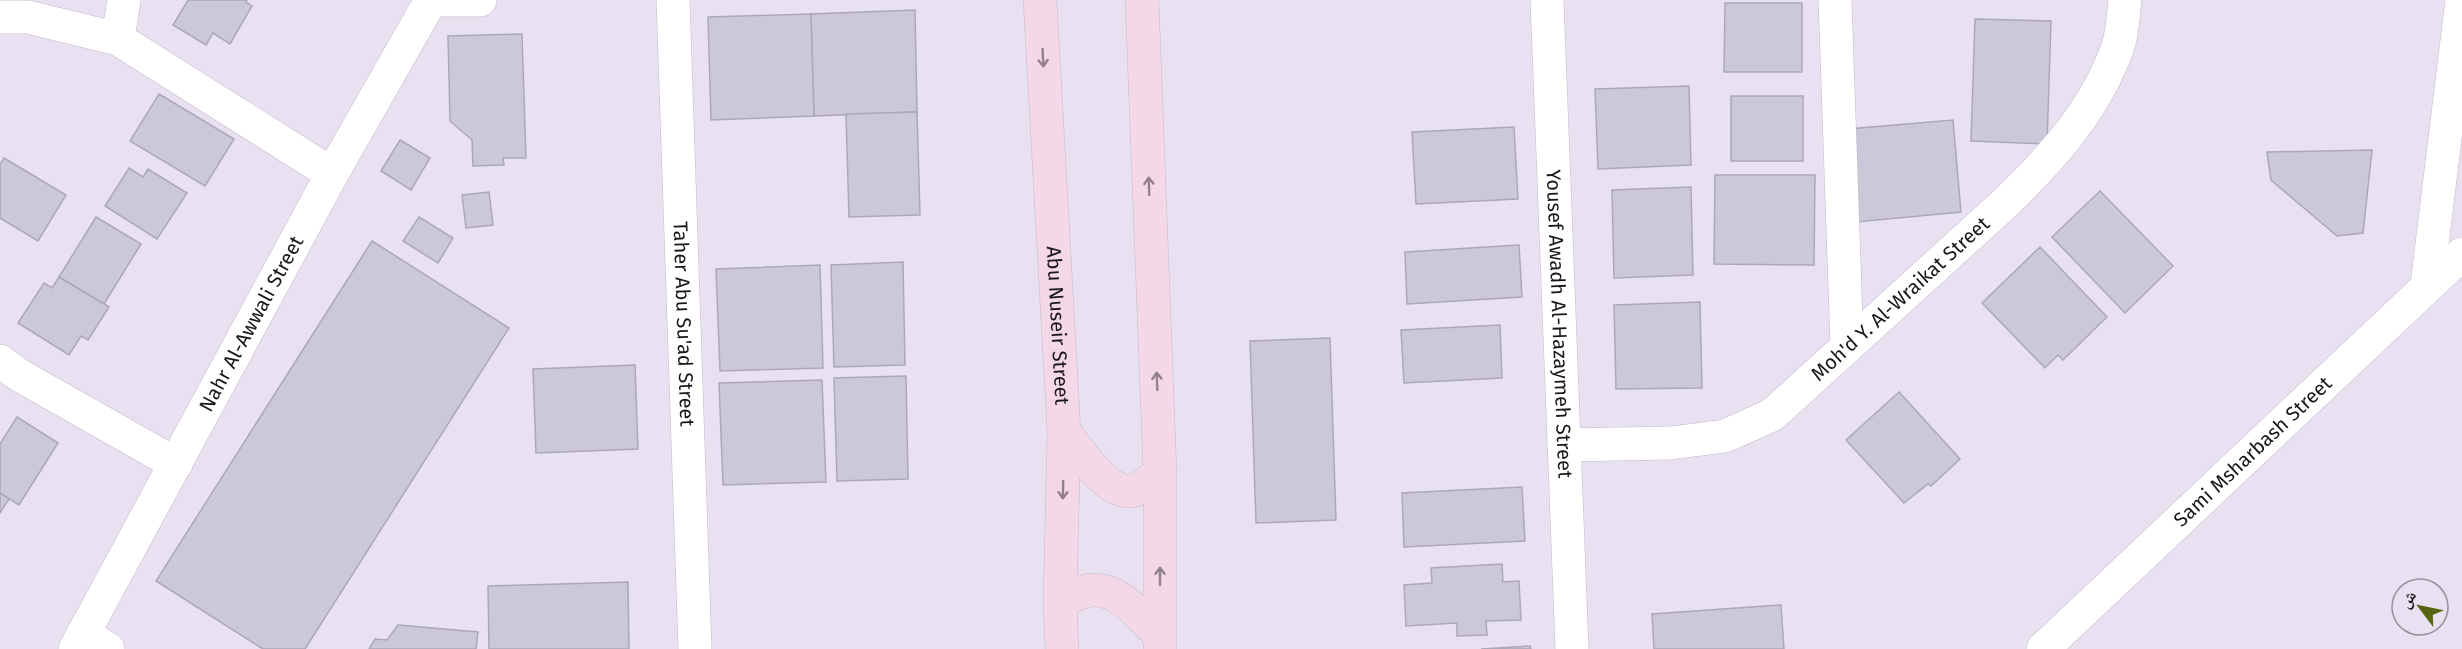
<svg xmlns="http://www.w3.org/2000/svg" width="2462" height="649" viewBox="0 0 2462 649" font-family="'Fira Sans','Noto Naskh Arabic',sans-serif">
<style>
.building{fill:#cbc8d9;stroke:#aba8b8;stroke-width:1.5}
.lines{fill:none;stroke-linecap:round;stroke-linejoin:round}
.street-casing{stroke:#c2baca;stroke-width:34}
.secondary-casing{stroke:#c2baca;stroke-width:34}
.street{stroke:#fff;stroke-width:33}
.secondary{stroke:#f4d8e8;stroke-width:33}
.oneway{stroke:#92818c}
.labels{text-anchor:middle;stroke-width:4.5;stroke-linejoin:round;paint-order:stroke}
.street-label{font-size:20px;fill:#1a171c;stroke:#e9e1f1}
</style>
<rect width="100%" height="100%" fill="#e9e1f1"/>
<g class="building">
<path d="M188,0H247L246,2L252,6L230,44L213,33L206,45L173,25Z"/>
<path d="M1725,3H1802V72H1724Z"/>
<path d="M915,10L917,112L814,116L811,14Z"/>
<path d="M811,14L814,116L711,120L708,17Z"/>
<path d="M1975,19L2051,21L2047,144L1971,141Z"/>
<path d="M522,34L526,158H503L504,165L473,166L472,140L450,121L448,36Z"/>
<path d="M1689,86L1691,165L1598,169L1595,89Z"/>
<path d="M159,94L234,139L205,186L130,141Z"/>
<rect x="1731" y="96" width="72" height="65"/>
<path d="M917,112L920,215L849,217L846,114Z"/>
<path d="M1953,120L1961,212L1856,222L1848,129Z"/>
<path d="M1514,127L1518,199L1416,204L1412,132Z"/>
<path d="M400,140L430,158L411,190L381,171Z"/>
<path d="M2372,150L2363,233L2337,236L2271,180L2267,152Z"/>
<path d="M4,158L66,195L38,241L0,218V164Z"/>
<path d="M129,168L143,177L148,169L187,193L157,239L105,206Z"/>
<path d="M1715,175H1815L1814,265L1714,264Z"/>
<path d="M1691,187L1693,275L1614,278L1612,190Z"/>
<path d="M2100,191L2173,266L2125,313L2052,237Z"/>
<path d="M489,192L493,225L466,228L462,195Z"/>
<path d="M96,217L141,244L104,304L59,277Z"/>
<path d="M419,217L453,238L438,263L403,241Z"/>
<path d="M372,241L509,328L305,649H263L156,581Z"/>
<path d="M1519,245L1522,297L1407,304L1405,252Z"/>
<path d="M2040,247L2107,317L2063,360L2058,355L2045,368L1982,303Z"/>
<path d="M903,262L905,365L834,367L831,265Z"/>
<path d="M820,265L823,368L720,371L716,269Z"/>
<path d="M59,277L109,307L88,340L81,336L69,355L18,323L44,283L52,288Z"/>
<path d="M1700,302L1702,388L1616,389L1614,305Z"/>
<path d="M1500,325L1502,378L1404,383L1401,330Z"/>
<path d="M1330,338L1336,520L1256,523L1250,341Z"/>
<path d="M635,365L638,449L536,453L533,369Z"/>
<path d="M906,376L908,479L837,481L834,378Z"/>
<path d="M822,380L826,482L723,485L719,383Z"/>
<path d="M1899,392L1960,459L1931,486L1928,484L1904,503L1846,440Z"/>
<path d="M17,417L58,443L19,505L0,493V444Z"/>
<path d="M1522,487L1525,541L1404,547L1402,493Z"/>
<path d="M0,493L9,499L0,513Z"/>
<path d="M1502,564L1503,582L1519,581L1521,620L1486,621L1487,635L1457,636V623L1406,626L1404,585L1432,583L1431,568Z"/>
<path d="M628,582L629,649H489L488,586Z"/>
<path d="M1781,605L1784,649H1654L1652,614Z"/>
<path d="M398,625L478,632L476,649H369L375,639L387,640Z"/>
<path d="M1530,646L1531,649H1481Z"/>
</g>
<g class="lines">
<g class="street-casing">
<g id="street">
<path d="M431,0H480"/>
<path id="s1" d="M673,0L695,649"/>
<path id="s2" d="M1547,0L1572,649"/>
<path d="M1835,0L1847,347"/>
<path d="M0,17H28L118,39L332,174"/>
<path d="M118,39L124,0"/>
<path d="M2427,285L2462,0"/>
<path d="M0,361L19,375L176,464"/>
<path id="s3" d="M1564,445L1671,443L1725,436L1772,415L2003,205C2051,159 2096,110 2118,46C2123,32 2123,14 2125,0"/>
<path d="M83,634L108,649"/>
<path id="s4" d="M75,649L332,174L431,0"/>
<path id="s5" d="M2043,649L2462,254"/>
</g>
</g>
<g class="secondary-casing">
<g id="secondary">
<path id="s6" d="M1040,0L1064,432L1060,602L1062,649"/>
<path d="M1142,0L1160,473V649"/>
<path d="M1064,432C1077,448 1105,491 1128,491C1140,491 1151,479 1160,473"/>
<path d="M1060,602C1068,599 1077,593 1086,591C1117,584 1139,616 1159,634"/>
</g>
</g>
<use href="#street" class="street"/>
<use href="#secondary" class="secondary"/>
</g>
<defs><path id="oneway-shaft" d="M-6 0H5M1.5-3L5.5 0L1.5 3" fill="none" stroke-width="1.6" stroke-linecap="round" stroke-linejoin="round" transform="scale(1.5)"/></defs>
<g class="oneway">
<use href="#oneway-shaft" transform="translate(1043 58) rotate(87)"/>
<use href="#oneway-shaft" transform="translate(1149 186) rotate(-92)"/>
<use href="#oneway-shaft" transform="translate(1157 381) rotate(-92)"/>
<use href="#oneway-shaft" transform="translate(1063 490) rotate(91)"/>
<use href="#oneway-shaft" transform="translate(1160 576) rotate(-90)"/>
</g>
<g class="labels">
<g class="street-label">
<text dy="7" stroke="none"><textPath href="#s3" startOffset="386">Moh'd Y. Al-Wraikat Street</textPath></text>
<text dy="7" stroke="none"><textPath href="#s4" startOffset="370">Nahr Al-Awwali Street</textPath></text>
<text dy="7" stroke="none"><textPath href="#s1" startOffset="324">Taher Abu Su'ad Street</textPath></text>
<text dy="7" stroke="none"><textPath href="#s6" startOffset="326">Abu Nuseir Street</textPath></text>
<text dy="7" stroke="none"><textPath href="#s2" startOffset="324">Yousef Awadh Al-Hazaymeh Street</textPath></text>
<text dy="7" stroke="none"><textPath href="#s5" startOffset="288">Sami Msharbash Street</textPath></text>
</g>
</g>
<g transform="translate(2420 607) rotate(302)"><circle r="28" fill="#e9e1f1" stroke="#96909c" stroke-width="1.5"/>
<path d="M0-4.5L10 22L0 15L-10 22Z" fill="#55660e"/>
<text y="-9" font-size="16" font-weight="bold" text-anchor="middle" fill="#1a171c">ش</text>
</g>
</svg>
